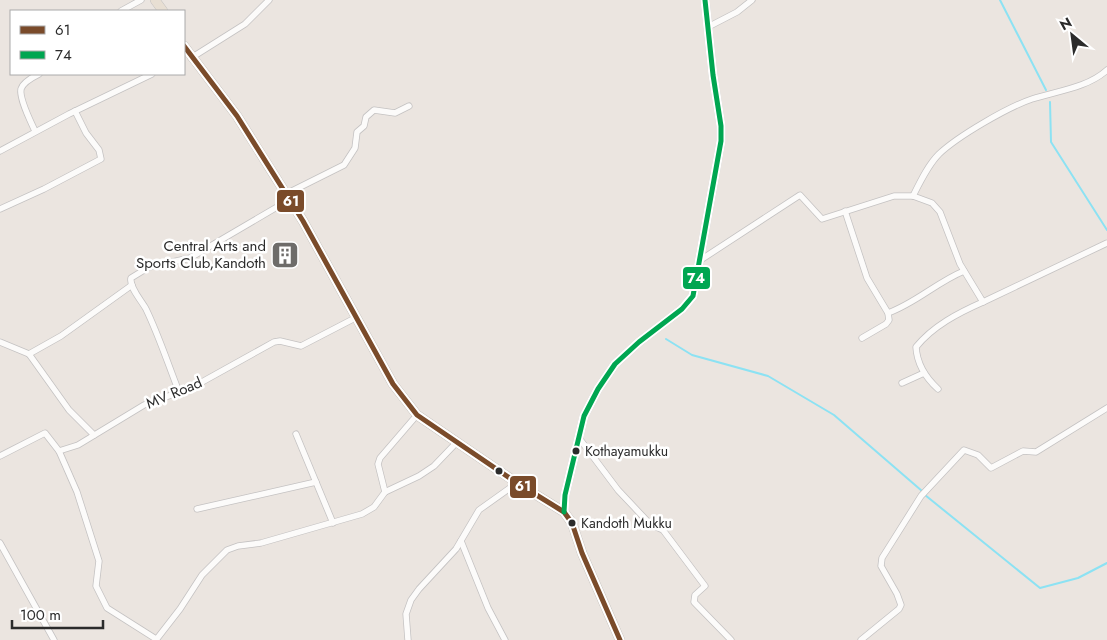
<svg xmlns="http://www.w3.org/2000/svg" width="1107" height="640" viewBox="0 0 1107 640" font-family="Jost,sans-serif">
<style>
.lines{fill:none;stroke-linecap:round;stroke-linejoin:round}
.stream{stroke:#8ce2f3;stroke-width:2}
.minor-casing{stroke:#c4c2c2;stroke-width:7}
.secondary-casing{stroke:#c4c2c2;stroke-width:9}
.trunk-casing{stroke:#c5c3c1;stroke-width:10}
.minor{stroke:#fcfbfa;stroke-width:5.5}
.secondary{stroke:#fcfbfa;stroke-width:8}
.trunk{stroke:#e8dfd3;stroke-width:9}
.bus-1-casing{stroke:#fff;stroke-width:9}
.bus-2-casing{stroke:#fff;stroke-width:9}
.bus-1{stroke:#7a4b2a;stroke-width:5}
.bus-2{stroke:#00a651;stroke-width:5}
.bus-dot{fill:#2b2b2b;stroke:#fff;stroke-width:2}
.labels{text-anchor:middle;stroke-width:5;stroke-linejoin:round;paint-order:stroke}
.bus-label{font-size:14px;fill:#2b2b2b;stroke:#fff;text-anchor:start}
.poi-label{font-size:15px;fill:#2b2b2b;stroke:#fff;text-anchor:end}
.street-label{font-size:15px;fill:#2b2b2b;stroke:#fff}
.line-badge{stroke:#fff;stroke-width:2}
.badge-label{font-size:14px;text-anchor:middle;font-weight:bold;fill:#fff}
</style>
<rect width="100%" height="100%" fill="#ebe5e0"/>
<g class="lines">
<g class="stream">
<path d="M1000,0L1046,90"/>
<path d="M1050,102L1051,142L1107,230"/>
<path d="M666,339L692,355L768,376L834,415L922,491"/>
<path d="M925,495L1040,588L1078,578L1107,563"/>
</g>
<g class="minor-casing">
<g id="minor">
<path d="M121,11L141,0"/>
<path d="M708,27L737,12L752,0"/>
<path d="M191,58L245,24L269,0"/>
<path d="M35,131C31,122 19,99 21,89C23,82 33,77 39,74"/>
<path d="M0,151L69,114L152,74"/>
<path d="M286,194L344,165L355,148L357,132L364,126L366,117L374,110L395,113L409,106"/>
<path d="M913,196C920,182 928,165 939,154C958,136 1008,107 1032,99C1057,91 1087,88 1107,70"/>
<path d="M0,209L44,189L101,159L99,150L86,133L75,111"/>
<path d="M845,211L867,278L888,313L889,320L886,324L862,338"/>
<path d="M699,261L800,195L822,219L894,196H913L932,203L940,212L960,264L983,302L1107,243"/>
<path d="M888,313C916,303 937,282 964,271"/>
<path d="M0,342L29,354L69,410L94,435"/>
<path d="M29,354L61,336L132,285"/>
<path d="M902,383L924,373"/>
<path d="M938,389C926,378 917,364 916,347C933,326 958,313 983,302"/>
<path d="M179,392C168,364 159,336 146,309C141,300 129,287 131,278L149,267L190,258L289,200"/>
<path d="M296,434L333,523"/>
<path d="M579,438L618,490L650,524L663,530L705,586L695,595L694,602L731,640"/>
<path d="M59,451L77,492L99,561L96,586L107,608L156,639"/>
<path d="M0,456L45,433L59,451L78,445L144,405L193,387L274,342L280,341L301,346L357,317"/>
<path d="M385,492L419,476L434,466L457,442"/>
<path d="M197,509L316,482"/>
<path d="M461,541L488,608L505,640"/>
<path d="M0,543L54,640"/>
<path d="M156,640L180,609L202,575L227,550L238,546L261,543L362,514L374,507L385,492L378,464L380,458L417,415"/>
<path d="M408,640L406,614L411,600L419,589L456,549L479,510L517,483"/>
<path d="M861,640L899,609L901,605L897,594L881,566L882,558L921,496L964,450L978,455L991,468L1023,451L1036,452L1107,408"/>
</g>
</g>
<g class="secondary-casing">
<path id="secondary" d="M564,512L565,495L584,416L598,389L615,364L639,342L682,309L693,296L721,141V126L713,75L705,0"/>
</g>
<g class="trunk-casing">
<g id="trunk">
<path d="M155,0L163,11"/>
<path d="M184,46L237,116L303,221L393,384L417,415L517,483L564,512L572,523L582,553L620,640"/>
</g>
</g>
<use href="#minor" class="minor"/>
<use href="#secondary" class="secondary"/>
<use href="#trunk" class="trunk"/>
<g class="bus-1-casing">
<path id="bus-1" d="M184,46L237,116L303,221L393,384L417,415L517,483L564,512L572,523L582,553L620,640"/>
</g>
<g class="bus-2-casing">
<path id="bus-2" d="M564,512L565,495L584,416L598,389L615,364L639,342L682,309L693,296L721,141V126L713,75L705,0"/>
</g>
<use href="#bus-1" class="bus-1"/>
<use href="#bus-2" class="bus-2"/>
</g>
<defs>
<g id="building-square" transform="scale(1.4375)"><rect x="-9" y="-9" width="18" height="18" rx="4" fill="#6e6c6a" stroke="#fff"/><path d="M-4-6H4V6H1V3H-1V6H-4ZM-2.5-4.3h1.7v1.8h-1.7ZM.8-4.3h1.7v1.8H.8ZM-2.5-1h1.7V.8h-1.7ZM.8-1h1.7V.8H.8Z" fill="#fff"/></g>
</defs>
<g fill-rule="evenodd">
<use href="#building-square" x="285" y="255"/>
</g>
<g class="bus-dot">
<circle cx="576" cy="451" r="4.5"/>
<circle cx="499" cy="471" r="4.5"/>
<circle cx="572" cy="523" r="4.5"/>
</g>
<g class="labels">
<g class="bus-label">
<text x="585" y="456">Kothayamukku</text>
<text x="581" y="528">Kandoth Mukku</text>
</g>
<g class="poi-label">
<text x="266" y="251">Central Arts and<tspan x="266" dy="17">Sports Club,Kandoth</tspan></text>
</g>
<g class="street-label">
<text transform="translate(174 393) rotate(-23)" y="5">MV Road</text>
</g>
</g>
<g class="line-badge">
<rect x="276" y="189" width="29" height="24" rx="5" fill="#7a4b2a"/>
<rect x="682" y="266" width="29" height="24" rx="5" fill="#00a651"/>
<rect x="509" y="475" width="28" height="24" rx="5" fill="#7a4b2a"/>
</g>
<g class="badge-label">
<text x="291" y="206">61</text>
<text x="696" y="283">74</text>
<text x="523" y="491">61</text>
</g>
<rect x="10" y="10" width="175" height="65" fill="#ffffff" stroke="#aaaaaa"/>
<rect x="20" y="26" width="25" height="8" fill="#7a4b2a" stroke="#aaaaaa"/>
<text x="55" y="35" font-size="15" fill="#2b2b2b">61</text>
<rect x="20" y="51" width="25" height="8" fill="#00a651" stroke="#aaaaaa"/>
<text x="55" y="60" font-size="15" fill="#2b2b2b">74</text>
<g transform="translate(1072 35) rotate(331)" stroke="#ffffff" stroke-width="4" paint-order="stroke">
<path d="M0-4L9 19L0 12L-9 19Z" fill="#2b2b2b"/>
<text y="-8" font-size="14" font-weight="bold" text-anchor="middle" fill="#2b2b2b">N</text>
</g>
<path d="M12 620v8h91v-8" fill="none" stroke="#2b2b2b" stroke-width="2.5"/>
<text x="20" y="620" font-size="15" fill="#2b2b2b" stroke="#ffffff" stroke-width="4" paint-order="stroke">100 m</text>
</svg>
